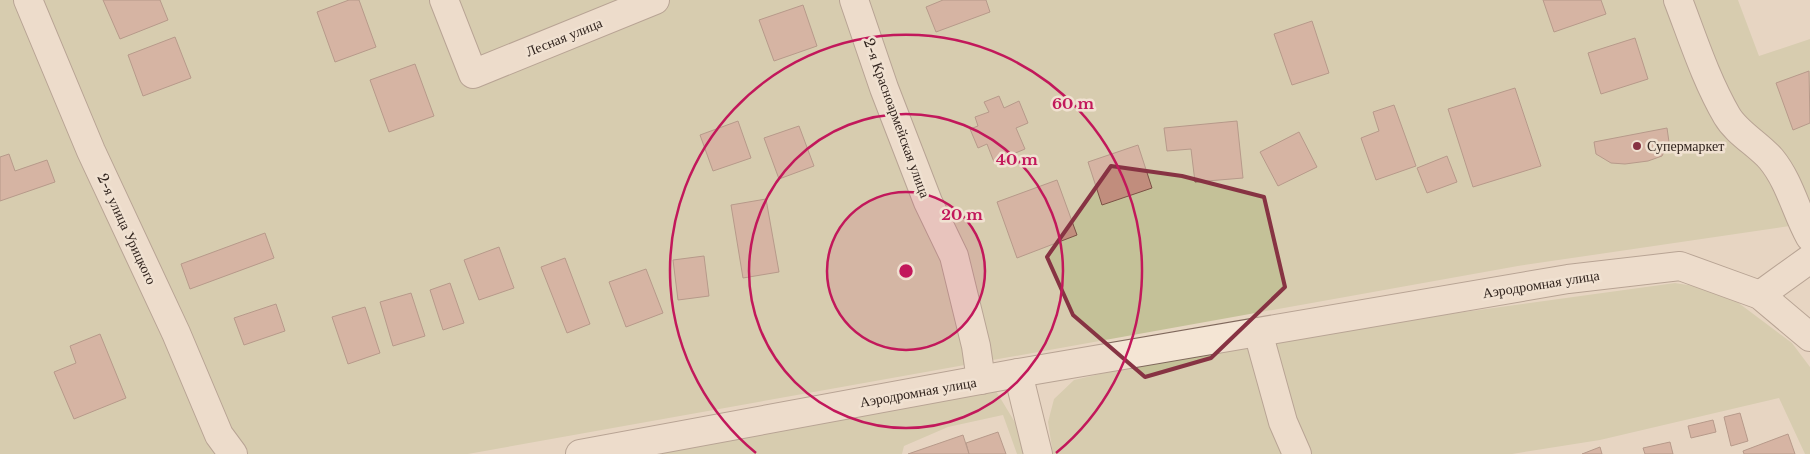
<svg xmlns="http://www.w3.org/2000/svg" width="1810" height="454" viewBox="0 0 1810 454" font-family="'Libre Baskerville',serif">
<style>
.green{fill:#c4c198}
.building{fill:#c18d7d;stroke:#7b5145}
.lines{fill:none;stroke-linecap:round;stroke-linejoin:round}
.minor-casing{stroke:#7f685c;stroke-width:30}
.minor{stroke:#f4e5d4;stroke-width:28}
.marked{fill:none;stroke:#873343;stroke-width:4;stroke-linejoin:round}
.ring{fill:none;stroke:#c2185b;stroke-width:2.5}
.poi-dot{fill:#873343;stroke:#f0e1d1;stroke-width:2}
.labels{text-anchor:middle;stroke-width:5;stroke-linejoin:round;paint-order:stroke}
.street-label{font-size:14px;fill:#31241e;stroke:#f0e1d1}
.poi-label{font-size:14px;fill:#31241e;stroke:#f0e1d1;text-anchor:start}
.centre{fill:#c2185b;stroke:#f0e1d1;stroke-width:2.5}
.ring-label{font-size:15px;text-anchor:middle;font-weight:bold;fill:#c2185b;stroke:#f0e1d1;stroke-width:5;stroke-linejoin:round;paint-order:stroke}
</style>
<rect width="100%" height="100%" fill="#e7d6c2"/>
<g class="green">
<path d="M0,0H1738L1759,56L1810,39V223L1518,266L468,454H0Z"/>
<path d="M1675,283L1707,288L1736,301L1792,343L1810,367V454H1805L1779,398L1600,440L1512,454H1053L1048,422L1054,399L1074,380L1126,368L1304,334Z"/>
<path d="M996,391L1016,424L1026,454H1017L1003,415L948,427L904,446L902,454H648Z"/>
</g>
<g class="building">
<path d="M103,0H160L168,20L120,39Z"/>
<path d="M349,0H359L376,47L335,62L317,12Z"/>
<path d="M943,0H986L990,12L936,32L926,7Z"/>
<path d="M1543,0H1601L1606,14L1554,32Z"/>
<path d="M803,5L817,46L774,61L759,20Z"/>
<path d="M1312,21L1329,73L1292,85L1274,34Z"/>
<path d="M175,37L191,78L143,96L128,55Z"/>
<path d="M1635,38L1648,79L1601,94L1588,53Z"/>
<path d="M415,64L434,116L389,132L370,80Z"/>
<path d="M1809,71L1810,123L1793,130L1776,83Z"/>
<path d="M1515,88L1541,166L1473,187L1448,109Z"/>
<path d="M999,96L1004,108L1019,101L1028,123L1016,128L1025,149L994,162L987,144L978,148L970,129L978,126L975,117L989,112L984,102Z"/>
<path d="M1394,105L1416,166L1376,180L1361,138L1379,131L1373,112Z"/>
<path d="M738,121L751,158L713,171L700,135Z"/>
<path d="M1237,121L1243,178L1195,182L1191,149L1167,151L1164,128Z"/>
<path d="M799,126L814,166L779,179L764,138Z"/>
<path d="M1667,128L1669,142L1662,156L1648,161L1625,164L1611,163L1596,154L1594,142Z"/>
<path d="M1299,132L1317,167L1278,186L1260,152Z"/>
<path d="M1138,145L1152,188L1102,205L1088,162Z"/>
<path d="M9,154L15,171L47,160L55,182L0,201V157Z"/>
<path d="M1447,156L1457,182L1427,193L1417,168Z"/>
<path d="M1057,180L1077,235L1017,258L997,202Z"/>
<path d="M766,199L779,272L743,278L731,205Z"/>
<path d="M265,233L274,258L190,289L181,264Z"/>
<path d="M499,247L514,288L479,300L464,260Z"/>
<path d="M704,256L709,296L678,300L673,260Z"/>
<path d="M565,258L590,324L567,333L541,267Z"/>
<path d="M646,269L663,313L626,327L609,282Z"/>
<path d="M450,283L464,323L443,330L430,290Z"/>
<path d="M411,293L425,336L393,346L380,302Z"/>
<path d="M276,304L285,331L244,345L234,318Z"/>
<path d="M365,307L380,353L348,364L332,317Z"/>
<path d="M100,334L126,398L74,419L54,372L76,363L70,346Z"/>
<path d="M1740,413L1748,441L1731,446L1724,417Z"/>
<path d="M1713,420L1716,432L1691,438L1688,426Z"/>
<path d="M998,432L1006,454H969L966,443Z"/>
<path d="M1788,434L1795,454H1744L1743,451Z"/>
<path d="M963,435L969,454H908Z"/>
<path d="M1670,442L1673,454H1645L1643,448Z"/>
<path d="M1600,447L1602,454H1582Z"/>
</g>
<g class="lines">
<g class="minor-casing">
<g id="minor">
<path d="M28,0L91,151L176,333L219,435L233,454"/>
<path d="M444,0L473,74L655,0"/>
<path d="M854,0L884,88L928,202L954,256L976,346L981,380"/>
<path d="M1678,0C1693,39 1706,80 1727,116C1737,133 1758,144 1771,159C1790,182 1796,212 1810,237"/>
<path d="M1760,295L1810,259"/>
<path d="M1258,332L1283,422L1297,454"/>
<path d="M1018,373L1038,454"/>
<path d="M580,454L1018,373L1568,279L1680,266L1760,295L1810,337"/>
</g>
</g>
<use href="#minor" class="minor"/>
</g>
<path d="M0 0H1810V454H0ZM1111,166L1182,176L1264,197L1285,287L1211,358L1145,377L1073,315L1047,257Z" fill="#e7d6c2" fill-opacity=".55" fill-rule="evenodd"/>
<path class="marked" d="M1111,166L1182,176L1264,197L1285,287L1211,358L1145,377L1073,315L1047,257Z"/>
<circle cx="906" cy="271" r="79" fill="#c2185b" fill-opacity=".12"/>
<g class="ring">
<circle cx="906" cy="271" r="79"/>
<circle cx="906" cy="271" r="157"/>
<path d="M756 453A236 236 0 1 1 1056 453"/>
</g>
<circle class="poi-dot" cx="1637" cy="146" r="5"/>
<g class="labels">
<g class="street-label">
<text transform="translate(564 37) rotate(-22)" y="5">Лесная улица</text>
<text transform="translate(897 118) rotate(70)" y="5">2-я Красноармейская улица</text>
<text transform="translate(127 229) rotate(65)" y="5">2-я улица Урицкого</text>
<text transform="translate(1541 284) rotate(-9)" y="5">Аэродромная улица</text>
<text transform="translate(918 392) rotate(-10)" y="5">Аэродромная улица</text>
</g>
<g class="poi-label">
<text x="1647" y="151">Супермаркет</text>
</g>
</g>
<circle cx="906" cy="271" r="8" class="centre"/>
<g class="ring-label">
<text x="1073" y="109">60 m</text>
<text x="1017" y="165">40 m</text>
<text x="962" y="220">20 m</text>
</g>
</svg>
